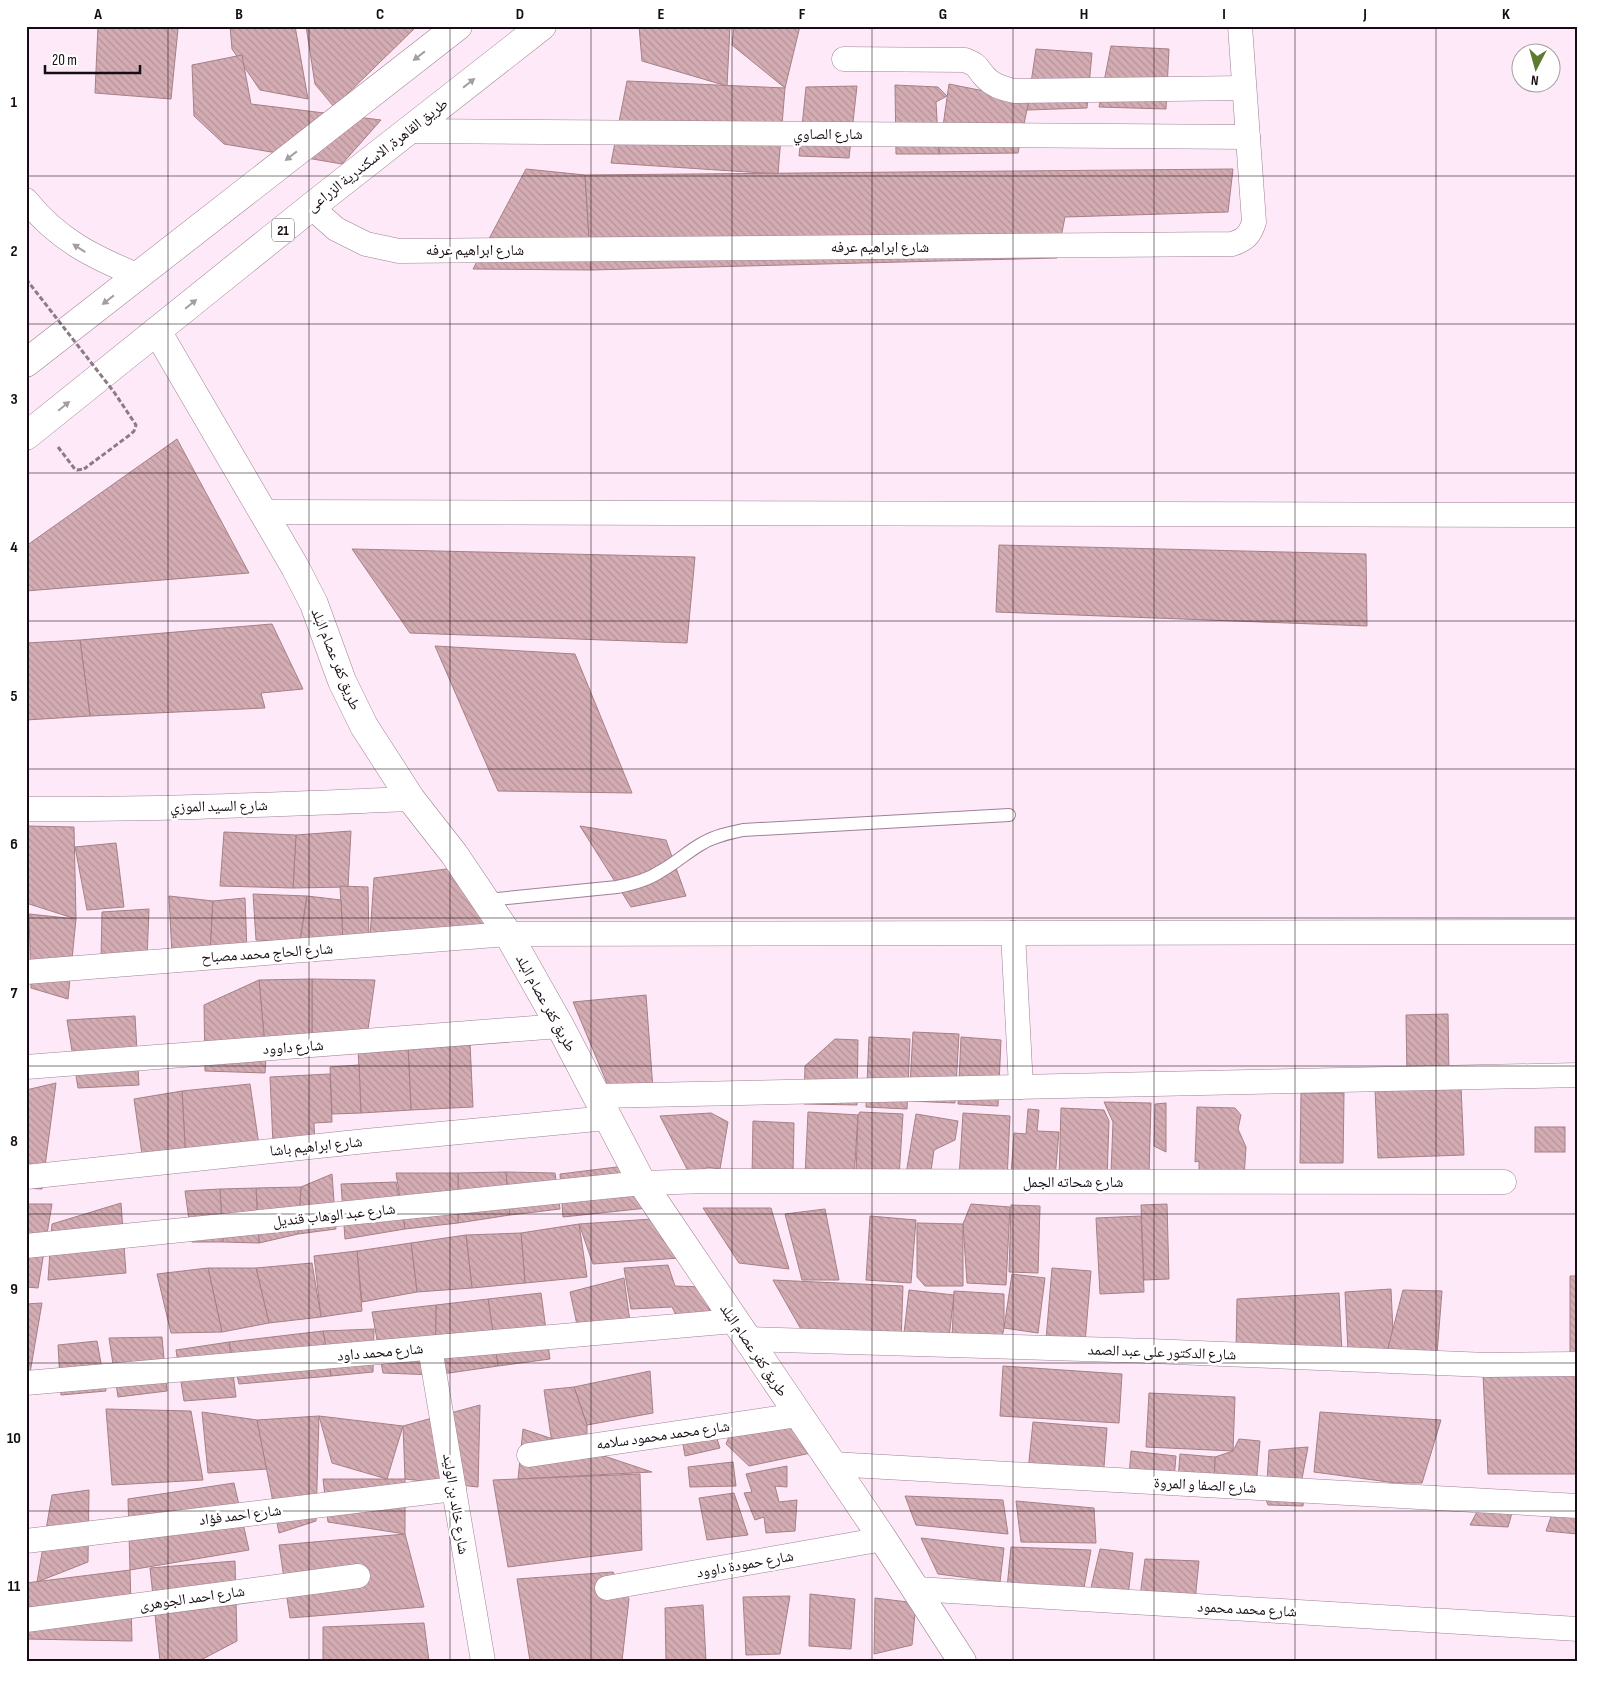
<svg xmlns="http://www.w3.org/2000/svg" width="1604" height="1687" viewBox="0 0 1604 1687" font-family="'Sofia Sans Condensed','Noto Naskh Arabic',sans-serif">
<style>
.building{fill:url(#building-back-hatch);stroke:#a68086}
.lines{fill:none;stroke-linecap:round;stroke-linejoin:round}
.service-casing{stroke:#9f8196;stroke-width:14}
.minor-casing{stroke:#9f8196;stroke-width:25}
.tertiary-casing{stroke:#9f8196;stroke-width:29}
.trunk-casing{stroke:#9f8196;stroke-width:29}
.path{stroke:#8a7b86;stroke-width:3;stroke-dasharray:5 2.5;stroke-linecap:butt}
.service{stroke:#fff;stroke-width:12}
.minor{stroke:#fff;stroke-width:24}
.tertiary{stroke:#fff;stroke-width:28}
.trunk{stroke:#fff;stroke-width:28}
.path-bridge{stroke:#8a7b86;stroke-width:3;stroke-dasharray:5 2.5;stroke-linecap:butt}
.oneway{fill:#a29ea1}
.grid{fill:none;stroke:#160c14;stroke-width:1;stroke-opacity:0.55}
.labels{text-anchor:middle;stroke-width:5;stroke-linejoin:round;paint-order:stroke}
.shield{fill:#fff;stroke:#5c555a;stroke-width:1}
.shield-label{font-size:14px;font-weight:bold;fill:#160c14}
.street-label{font-size:15px;fill:#160c14;stroke:#fff}
.neatline{fill:none;stroke:#160c14;stroke-width:2}
.grid-label{font-size:16px;text-anchor:middle;font-weight:bold;fill:#160c14}
</style>
<defs>
<pattern id="building-back-hatch" width="6" height="6" patternUnits="userSpaceOnUse" patternTransform="scale(1.25)"><rect width="6" height="6" fill="#d4acb3"/><path d="M-1 5l2 2M0 0l6 6M5-1l2 2" fill="none" stroke="#b59399"/></pattern>
</defs>
<rect width="100%" height="100%" fill="#fde9f7"/>
<g class="building">
<path d="M98,26H158L178,29L171,99L95,93Z"/>
<path d="M230,26H295L308,99L260,90L232,49Z"/>
<path d="M306,26H417L334,107L315,84Z"/>
<path d="M639,26H730L727,86L642,61Z"/>
<path d="M734,26H800L785,88L732,45Z"/>
<path d="M1111,46L1169,49L1166,109L1099,107Z"/>
<path d="M1036,49L1092,53L1087,108L1027,110Z"/>
<path d="M242,55L251,104L381,120L342,164L224,144L194,116L192,65Z"/>
<path d="M627,81L785,88L778,174L611,163Z"/>
<path d="M949,84L1029,100L1018,153L939,154Z"/>
<path d="M895,85L938,87L947,96L936,102L939,154H896Z"/>
<path d="M857,86L849,158L799,156L806,87Z"/>
<path d="M526,169L585,175L591,270L473,269Z"/>
<path d="M1233,169L1228,212L1065,217L1057,258L591,270L585,175Z"/>
<path d="M177,439L249,573L26,591V546Z"/>
<path d="M999,545L1366,554L1367,626L996,612Z"/>
<path d="M352,549L695,557L687,643L410,633Z"/>
<path d="M272,624L303,689L261,693L265,708L90,716L80,640Z"/>
<path d="M80,640L90,716L26,720V643Z"/>
<path d="M435,646L575,654L632,793L498,791Z"/>
<path d="M26,826L74,827L76,919L26,903Z"/>
<path d="M580,826L666,840L686,896L631,907Z"/>
<path d="M351,831L348,887L293,888L296,835Z"/>
<path d="M224,832L296,835L293,888L220,886Z"/>
<path d="M116,843L124,907L87,910L75,847Z"/>
<path d="M455,868L491,924L370,936L374,878Z"/>
<path d="M340,886L368,887L369,942H343Z"/>
<path d="M253,894L307,896L300,942L256,940Z"/>
<path d="M169,896L213,901L210,954L172,955Z"/>
<path d="M307,896L341,900L343,942H300Z"/>
<path d="M245,898L247,951L210,954L213,901Z"/>
<path d="M149,909L147,959L101,960L102,912Z"/>
<path d="M29,914L76,919L68,999L31,988Z"/>
<path d="M312,979L375,980L366,1044L312,1052Z"/>
<path d="M312,979V1052L266,1058L259,980Z"/>
<path d="M259,980L266,1058L265,1073L205,1071L204,1005Z"/>
<path d="M646,995L653,1089L609,1088L573,1002Z"/>
<path d="M1448,1014L1449,1075L1407,1076L1406,1015Z"/>
<path d="M135,1016L139,1085L78,1088L67,1020Z"/>
<path d="M913,1032L959,1034L955,1103L909,1101Z"/>
<path d="M869,1037L910,1039L907,1109L866,1107Z"/>
<path d="M961,1037L1001,1040L998,1106L958,1104Z"/>
<path d="M835,1039L858,1040L857,1105L804,1104L805,1066Z"/>
<path d="M470,1043L473,1107L411,1110L408,1046Z"/>
<path d="M408,1046L411,1110L361,1113L358,1048Z"/>
<path d="M359,1065L361,1113L332,1114L330,1067Z"/>
<path d="M330,1074L332,1122L314,1123L315,1147L273,1145L270,1077Z"/>
<path d="M56,1083L42,1189L26,1188V1090Z"/>
<path d="M250,1084L260,1152L186,1163L182,1091Z"/>
<path d="M1461,1086L1464,1155L1378,1158L1375,1089Z"/>
<path d="M182,1091L186,1163L144,1168L134,1099Z"/>
<path d="M1301,1093H1344L1343,1163H1300Z"/>
<path d="M1104,1102L1151,1103L1149,1174L1111,1173L1113,1122Z"/>
<path d="M1166,1103V1152L1154,1146L1155,1104Z"/>
<path d="M1197,1107L1235,1108L1241,1115L1238,1129L1246,1147L1244,1178H1199V1161L1195,1162Z"/>
<path d="M1061,1108L1104,1110L1109,1121L1107,1180L1059,1178Z"/>
<path d="M1028,1109L1039,1110L1037,1131L1059,1132L1055,1178L1011,1175L1014,1133L1026,1134Z"/>
<path d="M808,1112L858,1115L854,1179L805,1177Z"/>
<path d="M860,1112L903,1114L899,1177L856,1174L858,1115Z"/>
<path d="M711,1113L728,1122L720,1169L706,1167L704,1177L690,1175L660,1116Z"/>
<path d="M963,1113L1010,1116L1007,1180L959,1178Z"/>
<path d="M916,1114L958,1121L955,1140L934,1150L930,1178L906,1174Z"/>
<path d="M753,1121L794,1123L793,1175L752,1176Z"/>
<rect x="1535" y="1127" width="30" height="25"/>
<path d="M625,1166L647,1208L563,1217L560,1174Z"/>
<path d="M506,1172L510,1215L458,1223V1173Z"/>
<path d="M506,1172L555,1173L560,1209L510,1215Z"/>
<path d="M396,1173H458V1223L405,1229Z"/>
<path d="M332,1174L336,1229L298,1234L301,1187Z"/>
<path d="M396,1182L405,1229L345,1239L341,1184Z"/>
<path d="M301,1187L298,1234L259,1243L256,1188Z"/>
<path d="M256,1188L259,1243L223,1242L220,1189Z"/>
<path d="M220,1189L223,1242H192L185,1191Z"/>
<path d="M121,1203L126,1273L48,1280L52,1224Z"/>
<path d="M26,1204H52L38,1288L26,1287Z"/>
<path d="M971,1204L1010,1207L1006,1285L967,1283L963,1224Z"/>
<path d="M1167,1204L1169,1279L1144,1280L1141,1205Z"/>
<path d="M1011,1205L1040,1206L1038,1273L1009,1272Z"/>
<path d="M703,1208H771L789,1269L739,1263Z"/>
<path d="M825,1209L839,1280H802L785,1214Z"/>
<path d="M870,1216L916,1220L911,1283L866,1280Z"/>
<path d="M1141,1216L1144,1292L1100,1294L1096,1218Z"/>
<path d="M652,1219L680,1258L593,1264L579,1224Z"/>
<path d="M917,1223L963,1224V1286H925L917,1277Z"/>
<path d="M579,1224L587,1277L525,1283L521,1233Z"/>
<path d="M521,1233L525,1283L472,1288L466,1235Z"/>
<path d="M466,1235L472,1288L417,1292L411,1243Z"/>
<path d="M411,1243L417,1292L362,1302L357,1251Z"/>
<path d="M357,1251L362,1311L321,1317L314,1256Z"/>
<path d="M312,1263L321,1317L269,1323L256,1268Z"/>
<path d="M668,1265L675,1286L702,1287L710,1311L677,1317L672,1307L631,1309L624,1268Z"/>
<path d="M208,1268H256L269,1323L222,1332Z"/>
<path d="M208,1268L222,1332L171,1333L157,1274Z"/>
<path d="M1052,1268L1091,1271L1085,1343L1046,1340Z"/>
<path d="M1012,1274L1045,1278L1038,1333L1004,1328Z"/>
<path d="M1570,1276H1578V1359L1570,1358Z"/>
<path d="M624,1278L631,1329L579,1334L570,1292Z"/>
<path d="M773,1280L903,1286L901,1342L806,1338Z"/>
<path d="M1391,1289L1393,1332L1387,1352L1348,1351L1345,1292Z"/>
<path d="M909,1290L954,1295L949,1338L904,1333Z"/>
<path d="M1403,1290L1442,1291L1437,1354L1387,1352Z"/>
<path d="M954,1291L1004,1294V1328L1001,1342L952,1339Z"/>
<path d="M541,1293L550,1359L498,1366L488,1299Z"/>
<path d="M1339,1293L1342,1353L1236,1351L1237,1299Z"/>
<path d="M488,1299L498,1366L435,1375L436,1305Z"/>
<path d="M42,1303L30,1373L26,1372V1304Z"/>
<path d="M436,1305L435,1375L383,1373L372,1312Z"/>
<path d="M374,1329L373,1372L331,1376L323,1331Z"/>
<path d="M323,1331L331,1376L239,1384L229,1342Z"/>
<path d="M162,1337L167,1391L118,1397L109,1338Z"/>
<path d="M97,1341L106,1391L61,1395L58,1345Z"/>
<path d="M229,1342L236,1397L184,1401L176,1350Z"/>
<path d="M1003,1366L1122,1374L1119,1423L1000,1416Z"/>
<path d="M650,1371L653,1413L587,1425L574,1387Z"/>
<path d="M1578,1373V1474H1488L1483,1375Z"/>
<path d="M574,1387L587,1425V1447L552,1443L544,1390Z"/>
<path d="M1149,1393L1235,1397L1233,1451L1146,1447Z"/>
<path d="M480,1405L478,1487L405,1479L403,1426Z"/>
<path d="M106,1409L191,1411L203,1480L112,1485Z"/>
<path d="M202,1412L257,1420L267,1469L208,1473Z"/>
<path d="M1320,1412L1441,1420L1422,1483H1396L1314,1472Z"/>
<path d="M319,1416L403,1426L387,1479L332,1463Z"/>
<path d="M319,1416L316,1521L279,1533L257,1420Z"/>
<path d="M786,1420L811,1453L749,1466L726,1444L730,1434Z"/>
<path d="M1033,1422L1107,1428L1104,1467L1096,1477L1028,1471Z"/>
<path d="M523,1429L652,1472L518,1479Z"/>
<path d="M715,1433L720,1448L685,1456L682,1439Z"/>
<path d="M1239,1439L1260,1441L1256,1486L1214,1483L1215,1457L1233,1451Z"/>
<path d="M1308,1447L1301,1484L1267,1481L1269,1450Z"/>
<path d="M1131,1451L1176,1456L1174,1480L1129,1476Z"/>
<path d="M1180,1454L1215,1457L1214,1483L1178,1480Z"/>
<path d="M733,1462L736,1486L690,1487L688,1467Z"/>
<path d="M787,1466V1487L775,1486L779,1502L797,1500L795,1531L766,1533L764,1517L755,1520L744,1493L752,1492L746,1474Z"/>
<path d="M640,1474L642,1550L508,1567L493,1480Z"/>
<path d="M323,1479H405V1534L328,1522Z"/>
<path d="M234,1483L249,1550L130,1570L128,1499Z"/>
<path d="M89,1490L88,1562L37,1582L52,1495Z"/>
<path d="M1263,1492L1304,1494L1303,1506L1268,1505Z"/>
<path d="M734,1493L748,1535L707,1540L699,1498Z"/>
<path d="M905,1496L1003,1500L1008,1534L916,1525Z"/>
<path d="M1016,1501L1094,1508L1096,1543L1021,1542Z"/>
<path d="M1478,1510L1512,1513L1508,1527L1470,1525Z"/>
<path d="M1552,1514L1578,1516V1534L1546,1531Z"/>
<path d="M405,1534L424,1607L290,1618L279,1545Z"/>
<path d="M921,1538L1004,1548L1000,1582L938,1574Z"/>
<path d="M1011,1547L1091,1550L1083,1593L1007,1588Z"/>
<path d="M1100,1549L1133,1553L1128,1596L1090,1592Z"/>
<path d="M1145,1559L1199,1561L1195,1601L1140,1596Z"/>
<path d="M235,1561L237,1641L199,1661H160L150,1568Z"/>
<path d="M130,1570L132,1641L26,1639V1583Z"/>
<path d="M613,1572L629,1599L622,1661H530L517,1579Z"/>
<path d="M810,1594L855,1599L851,1649L809,1646Z"/>
<path d="M790,1596L780,1654L746,1655L743,1597Z"/>
<path d="M875,1598L916,1603L912,1645L874,1654Z"/>
<path d="M703,1605L706,1661H666L665,1608Z"/>
<path d="M424,1623L429,1661H323V1627Z"/>
</g>
<g class="lines">
<g class="service-casing">
<path id="service" d="M487,900L617,887C633,884 648,880 661,871C676,863 688,851 703,843C715,836 729,833 743,830L1009,815"/>
</g>
<g class="minor-casing">
<g id="minor">
<path d="M844,59L965,60C981,67 975,66 985,77C993,86 1003,88 1014,91L1244,88"/>
<path d="M408,131L1248,137"/>
<path d="M26,200C58,240 93,257 139,276"/>
<path d="M311,207L336,229L366,244L399,251L1232,244C1245,240 1250,235 1254,222L1240,26"/>
<path d="M264,512L1578,515"/>
<path d="M26,809C155,810 283,804 411,799"/>
<path d="M1013,933L1021,1087"/>
<path d="M26,972L508,934L1578,932"/>
<path d="M26,1067L560,1026"/>
<path d="M597,1096L1578,1075"/>
<path d="M26,1177L366,1141L607,1118"/>
<path d="M26,1246L642,1183L708,1181L1504,1182"/>
<path d="M746,1339L1150,1351L1487,1365L1578,1364"/>
<path d="M430,1348L483,1661"/>
<path d="M26,1383L734,1321"/>
<path d="M529,1455L798,1415"/>
<path d="M832,1464L1578,1506"/>
<path d="M26,1541L454,1489"/>
<path d="M607,1588L883,1539"/>
<path d="M917,1589L1578,1629"/>
<path d="M26,1620L358,1576"/>
</g>
</g>
<g class="tertiary-casing">
<path id="tertiary" d="M157,331L295,567L314,604L342,681L364,726L411,799L454,854L508,934L560,1026L642,1183L883,1539L962,1661"/>
</g>
<g class="trunk-casing">
<g id="trunk">
<path d="M26,363L458,26"/>
<path d="M26,436L311,207L542,26"/>
</g>
</g>
<g class="path">
<path d="M26,284L29,282"/>
<path d="M58,447L74,468L77,470L84,469"/>
</g>
<use href="#service" class="service"/>
<use href="#minor" class="minor"/>
<use href="#tertiary" class="tertiary"/>
<use href="#trunk" class="trunk"/>
<path class="path-bridge" d="M26,279L114,392L136,425L134,431L131,434L84,469"/>
</g>
<defs><path id="oneway-solid" d="M-6-.8H1V-3.2L6.5 0L1 3.2V.8H-6Z" transform="scale(1.25)"/></defs>
<g class="oneway">
<use href="#oneway-solid" transform="translate(419 56) rotate(142)"/>
<use href="#oneway-solid" transform="translate(469 83) rotate(-38)"/>
<use href="#oneway-solid" transform="translate(291 156) rotate(142)"/>
<use href="#oneway-solid" transform="translate(79 248) rotate(-147)"/>
<use href="#oneway-solid" transform="translate(108 300) rotate(142)"/>
<use href="#oneway-solid" transform="translate(191 304) rotate(-39)"/>
<use href="#oneway-solid" transform="translate(64 406) rotate(-39)"/>
</g>
<path class="grid" d="M168,26V1661M309,26V1661M450,26V1661M591,26V1661M732,26V1661M872,26V1661M1013,26V1661M1154,26V1661M1295,26V1661M1436,26V1661M26,176H1578M26,324H1578M26,473H1578M26,621H1578M26,769H1578M26,918H1578M26,1066H1578M26,1214H1578M26,1363H1578M26,1511H1578"/>
<g class="labels">
<rect class="shield" x="272" y="218.5" width="22" height="23" rx="4"/>
<g class="shield-label">
<text x="283" y="235">21</text>
</g>
<g class="street-label">
<text x="828" y="139">شارع الصاوي</text>
<text transform="translate(377 155) rotate(-38)" y="5">طريق القاهرة, الاسكندرية الزراعى</text>
<text x="880" y="252">شارع ابراهيم عرفه</text>
<text x="475" y="255">شارع ابراهيم عرفه</text>
<text transform="translate(336 659) rotate(68)" y="5">طريق كفر عصام البلد</text>
<text transform="translate(219 806) rotate(-1)" y="5">شارع السيد الموزي</text>
<text transform="translate(267 953) rotate(-4)" y="5">شارع الحاج محمد مصباح</text>
<text transform="translate(546 1003) rotate(61)" y="5">طريق كفر عصام البلد</text>
<text transform="translate(293 1047) rotate(-4)" y="5">شارع داوود</text>
<text transform="translate(316 1146) rotate(-6)" y="5">شارع ابراهيم باشا</text>
<text x="1073" y="1187">شارع شحاته الجمل</text>
<text transform="translate(334 1215) rotate(-6)" y="5">شارع عبد الوهاب قنديل</text>
<text transform="translate(754 1350) rotate(56)" y="5">طريق كفر عصام البلد</text>
<text transform="translate(380 1352) rotate(-5)" y="5">شارع محمد داود</text>
<text transform="translate(1162 1352) rotate(2)" y="5">شارع الدكتور على عبد الصمد</text>
<text transform="translate(663 1435) rotate(-8)" y="5">شارع محمد محمود سلامه</text>
<text transform="translate(1205 1485) rotate(3)" y="5">شارع الصفا و المروة</text>
<text transform="translate(456 1504) rotate(81)" y="5">شارع خالد بن الوليد</text>
<text transform="translate(240 1515) rotate(-7)" y="5">شارع احمد فؤاد</text>
<text transform="translate(745 1564) rotate(-10)" y="5">شارع حمودة داوود</text>
<text transform="translate(192 1598) rotate(-8)" y="5">شارع احمد الجوهرى</text>
<text transform="translate(1247 1609) rotate(3)" y="5">شارع محمد محمود</text>
</g>
</g>
<rect width="1604" height="1687" fill="none" stroke="#ffffff" stroke-width="55"/>
<g transform="translate(1536 68) rotate(186)"><circle r="24" fill="#ffffff" stroke="#a29ea1"/>
<path d="M0-4L9 19L0 12L-9 19Z" fill="#5c7a30"/>
<text y="-8" font-size="14" font-weight="bold" text-anchor="middle" fill="#160c14">N</text>
</g>
<path d="M45 65v8h95v-8" fill="none" stroke="#160c14" stroke-width="2.5"/>
<text x="52" y="65" font-size="15" fill="#160c14" stroke="#ffffff" stroke-width="4" paint-order="stroke">20 m</text>
<rect x="28" y="28" width="1548" height="1632" class="neatline"/>
<g class="grid-label">
<text x="98" y="19">A</text>
<text x="239" y="19">B</text>
<text x="380" y="19">C</text>
<text x="520" y="19">D</text>
<text x="661" y="19">E</text>
<text x="802" y="19">F</text>
<text x="943" y="19">G</text>
<text x="1084" y="19">H</text>
<text x="1224" y="19">I</text>
<text x="1365" y="19">J</text>
<text x="1506" y="19">K</text>
<text x="14" y="107">1</text>
<text x="14" y="256">2</text>
<text x="14" y="404">3</text>
<text x="14" y="552">4</text>
<text x="14" y="701">5</text>
<text x="14" y="849">6</text>
<text x="14" y="998">7</text>
<text x="14" y="1146">8</text>
<text x="14" y="1294">9</text>
<text x="14" y="1443">10</text>
<text x="14" y="1591">11</text>
</g>
</svg>
